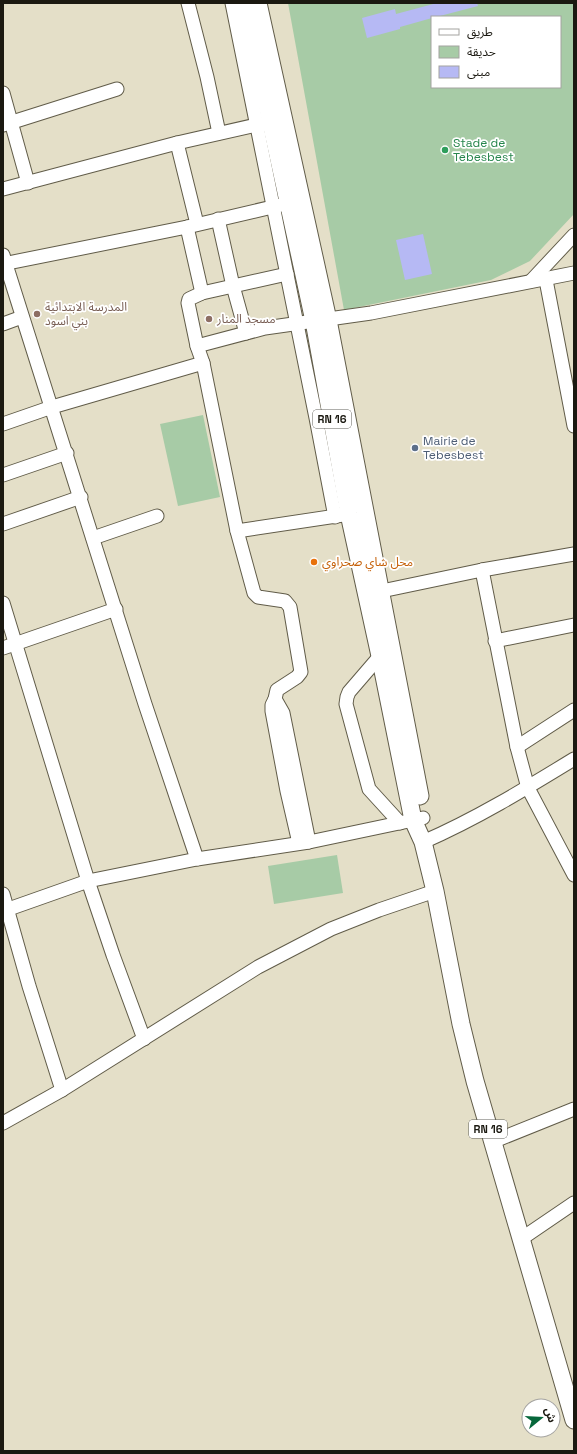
<svg xmlns="http://www.w3.org/2000/svg" width="577" height="1454" viewBox="0 0 577 1454" font-family="'Space Grotesk','Noto Sans Arabic',sans-serif">
<style>
.green{fill:#a7cba6;fill-rule:evenodd}
.building{fill:#b6b9f4}
.lines{fill:none;stroke-linecap:round;stroke-linejoin:round}
.minor-casing{stroke:#615c49;stroke-width:15}
.major-casing{stroke:#615c49;stroke-width:19}
.minor{stroke:#fff;stroke-width:13}
.major{stroke:#fff;stroke-width:17}
.leisure-dot{fill:#2e9e5b;stroke:#fff;stroke-width:1.5}
.education-dot{fill:#8d6e63;stroke:#fff;stroke-width:1.5}
.service-dot{fill:#5c6f8a;stroke:#fff;stroke-width:1.5}
.food-dot{fill:#e8710a;stroke:#fff;stroke-width:1.5}
.labels{text-anchor:middle;stroke-width:3.5;stroke-linejoin:round;paint-order:stroke}
.shield{fill:#fff;stroke:#5f5e58;stroke-width:1}
.shield-label{font-size:11px;font-weight:bold;fill:#1b1911}
.leisure-label{font-size:12px;fill:#27864d;stroke:#fff;text-anchor:start}
.education-label{font-size:12px;fill:#785e54;stroke:#fff;text-anchor:start}
.service-label{font-size:12px;fill:#4e5e75;stroke:#fff;text-anchor:start}
.food-label{font-size:12px;fill:#c56008;stroke:#fff;text-anchor:start}
</style>
<rect width="100%" height="100%" fill="#e4dfc8"/>
<g class="green">
<path d="M288,3H574V214L530,261L491,280L344,310ZM432,17H560V87H432Z"/>
<path d="M203,415L220,497L178,506L160,424Z"/>
<path d="M337,855L343,893L274,904L268,866Z"/>
</g>
<g class="building">
<path d="M437,3H477L478,6L436,17H432V18L400,27V29L367,38L362,18L395,9L396,14Z"/>
<path d="M423,234L432,274L405,280L396,240Z"/>
</g>
<g class="lines">
<g class="minor-casing">
<g id="minor">
<path d="M188,3L207,77L219,133"/>
<path d="M232,3L316,418L335,517"/>
<path d="M3,93L28,183"/>
<path d="M3,125L117,89"/>
<path d="M177,143L197,224"/>
<path d="M3,189L177,143L265,123"/>
<path d="M218,219L233,286L246,333"/>
<path d="M187,227L202,293"/>
<path d="M3,255L145,704L197,859"/>
<path d="M3,264L187,227L281,205"/>
<path d="M546,280L574,426"/>
<path d="M531,281L574,235"/>
<path d="M3,324L22,317"/>
<path d="M197,346L188,303L189,299L202,293L287,274"/>
<path d="M203,363L237,531L254,593L258,597L285,601L290,607L301,672L297,677L277,690L275,699L272,705V711L287,791L299,843"/>
<path d="M3,424L52,407L203,363L197,346L265,328L371,313L574,273"/>
<path d="M3,475L67,453"/>
<path d="M3,524L81,497"/>
<path d="M237,531L343,515"/>
<path d="M93,538L157,516"/>
<path d="M482,570L517,747L528,788L574,875"/>
<path d="M372,593L482,570L574,554"/>
<path d="M3,603L88,881L113,955L144,1039"/>
<path d="M495,641L574,625"/>
<path d="M3,648L116,609"/>
<path d="M380,656L349,692L347,697L346,704L369,789L400,823"/>
<path d="M275,699L283,713L309,842"/>
<path d="M517,747L574,710"/>
<path d="M423,842C476,819 525,789 574,759"/>
<path d="M3,894L29,986L62,1090"/>
<path d="M3,911L88,881L197,859L309,842L423,818"/>
<path d="M3,1123L62,1090L258,967L331,929L379,910L435,891"/>
<path d="M492,1142L574,1109"/>
<path d="M521,1239L574,1203"/>
</g>
</g>
<g class="major-casing">
<g id="major">
<path d="M245,3L314,321L349,514L380,656L413,820L423,842L435,891L461,1024L475,1081L574,1420"/>
<path d="M258,3L328,320L420,796"/>
</g>
</g>
<use href="#minor" class="minor"/>
<use href="#major" class="major"/>
</g>
<circle class="leisure-dot" cx="445" cy="150" r="4"/>
<g class="education-dot">
<circle cx="37" cy="314" r="4"/>
<circle cx="209" cy="319" r="4"/>
</g>
<circle class="service-dot" cx="415" cy="448" r="4"/>
<circle class="food-dot" cx="314" cy="562" r="4"/>
<g class="labels">
<g class="shield">
<rect x="313" y="410" width="38" height="18" rx="3"/>
<rect x="469" y="1120" width="38" height="18" rx="3"/>
</g>
<g class="shield-label">
<text x="332" y="423">RN 16</text>
<text x="488" y="1133">RN 16</text>
</g>
<g class="leisure-label">
<text x="453" y="147">Stade de<tspan x="453" dy="14">Tebesbest</tspan></text>
</g>
<g class="education-label">
<text x="45" y="311">المدرسة الابتدائية<tspan x="45" dy="14">بني اسود</tspan></text>
<text x="217" y="323">مسجد المنار</text>
</g>
<g class="service-label">
<text x="423" y="445">Mairie de<tspan x="423" dy="14">Tebesbest</tspan></text>
</g>
<g class="food-label">
<text x="322" y="566">محل شاي صحراوي</text>
</g>
</g>
<rect width="577" height="1454" fill="none" stroke="#1b1911" stroke-width="8"/>
<rect x="431" y="16" width="130" height="72" fill="#ffffff" stroke="#a4a3a0"/>
<rect x="439" y="29" width="20" height="6" fill="#ffffff" stroke="#a4a3a0"/>
<text x="467" y="36" font-size="12" fill="#1b1911">طريق</text>
<rect x="439" y="46" width="20" height="12" fill="#a7cba6" stroke="#a4a3a0"/>
<text x="467" y="56" font-size="12" fill="#1b1911">حديقة</text>
<rect x="439" y="66" width="20" height="12" fill="#b6b9f4" stroke="#a4a3a0"/>
<text x="467" y="76" font-size="12" fill="#1b1911">مبنى</text>
<g transform="translate(541 1418) rotate(72)"><circle r="19" fill="#ffffff" stroke="#a4a3a0"/>
<path d="M0-3L7 15L0 10L-7 15Z" fill="#06673b"/>
<text y="-6" font-size="11" font-weight="bold" text-anchor="middle" fill="#1b1911">ش</text>
</g>
</svg>
